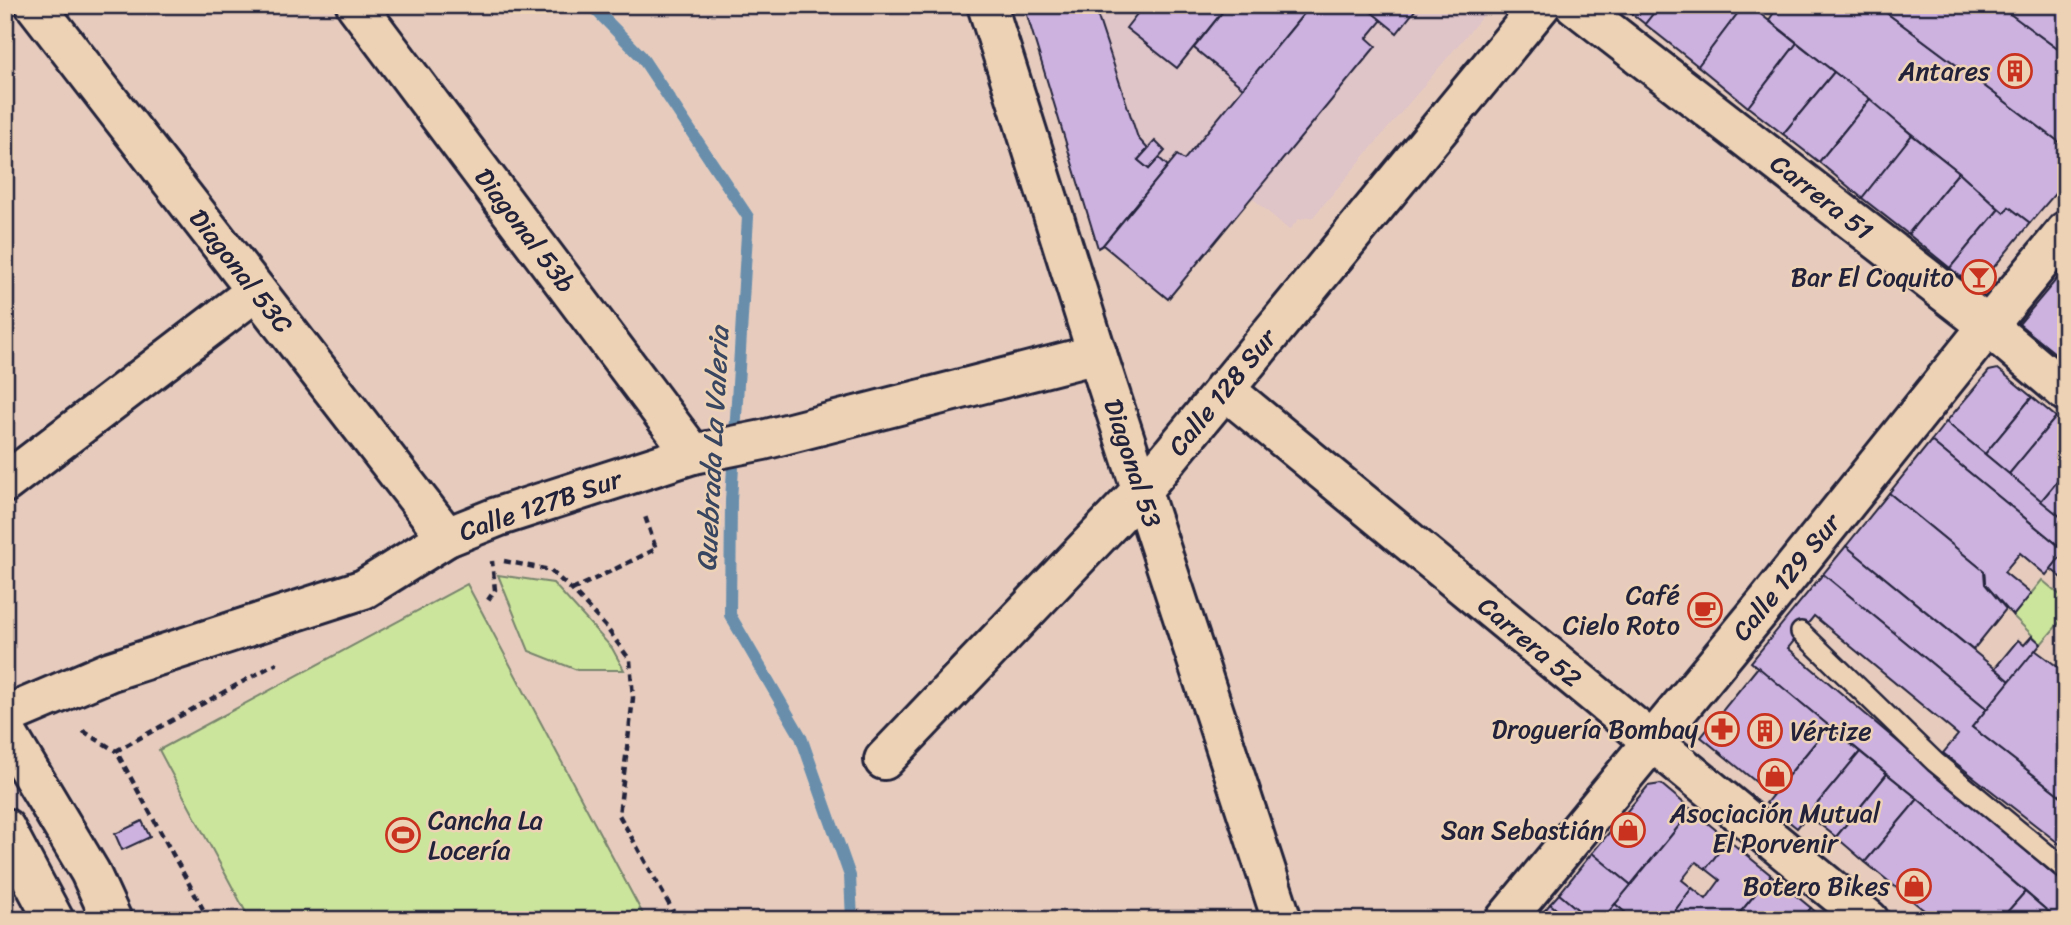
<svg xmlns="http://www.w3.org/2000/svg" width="2071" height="925" viewBox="0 0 2071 925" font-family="Sriracha,sans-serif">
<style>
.built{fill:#dfc4c8}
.green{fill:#cce59c;stroke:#77846c;stroke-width:2}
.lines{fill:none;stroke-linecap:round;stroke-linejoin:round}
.stream{stroke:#678eac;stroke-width:12}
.building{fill:#cdb2e0;stroke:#22223b;stroke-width:2}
.lane-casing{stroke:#22223b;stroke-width:24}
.street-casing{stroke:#22223b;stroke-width:44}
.secondary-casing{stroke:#22223b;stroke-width:44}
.path{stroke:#22223b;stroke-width:4.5;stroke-dasharray:7 5;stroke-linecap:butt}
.lane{stroke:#eed2b5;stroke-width:19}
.street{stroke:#eed2b5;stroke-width:38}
.secondary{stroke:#eed2b5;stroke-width:38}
.labels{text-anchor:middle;stroke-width:5;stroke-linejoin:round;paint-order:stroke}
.poi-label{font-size:26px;fill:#22223b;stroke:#eed2b5;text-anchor:end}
.street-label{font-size:26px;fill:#22223b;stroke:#eed2b5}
.water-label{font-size:28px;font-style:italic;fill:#394661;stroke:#eed2b5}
</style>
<rect width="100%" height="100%" fill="#e7ccbe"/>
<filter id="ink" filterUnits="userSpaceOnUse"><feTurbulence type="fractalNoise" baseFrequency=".0143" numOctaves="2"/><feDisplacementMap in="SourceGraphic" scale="14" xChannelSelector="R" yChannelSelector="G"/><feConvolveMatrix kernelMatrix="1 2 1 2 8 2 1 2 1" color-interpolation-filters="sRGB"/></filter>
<g filter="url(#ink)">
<path class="built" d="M1024,5H1478L1486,12L1313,217L1299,219L1289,230L1251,197L1168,299L1103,246L1098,248Z"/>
<g class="green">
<path d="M498,575L553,583L612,648L624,670H577L529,651Z"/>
<path d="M2042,580L2066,600V615L2041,644L2013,616Z"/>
<path d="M467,584L646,920H250L159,750Z"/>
</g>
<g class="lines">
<path class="stream" d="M591,5L641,56L748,217L731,501L730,615L801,737L850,876L852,920"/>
</g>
<g class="building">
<path d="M1024,5H1094L1138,138L1148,149L1138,160L1149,169L1159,158L1168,166L1103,245L1098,248Z"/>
<path d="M1144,5H1228L1177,68L1126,28Z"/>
<path d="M1228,5H1311L1243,88L1194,48Z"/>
<path d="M1311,5H1363L1382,20L1367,38L1376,46L1168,299L1103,245L1177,155L1184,160Z"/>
<path d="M1363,5H1419L1397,33Z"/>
<path d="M1621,5H1660L1645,24Z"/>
<path d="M1660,5H1744L1698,66L1645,24Z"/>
<path d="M1744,5H1749L1797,43L1748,107L1698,66Z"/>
<path d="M1779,5H1876L2066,147V181L2030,223L2009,207L2004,213L1959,172L1769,20Z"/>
<path d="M1876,5H2005L2002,8L2066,55V147Z"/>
<path d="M2005,5H2066V55L2002,8Z"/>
<path d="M1797,43L1834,72L1783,134L1748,107Z"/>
<path d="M1834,72L1870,99L1819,162L1783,134Z"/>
<path d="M1870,99L1912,135L1862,198L1819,162Z"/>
<path d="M1912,135L1959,172L1908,234L1862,198Z"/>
<path d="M1155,141L1165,151L1149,169L1138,160Z"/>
<path d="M1959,172L1999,209L1950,268L1908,234Z"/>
<path d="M2009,207L2030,223L1976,289L1950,268L1999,209L2004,213Z"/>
<path d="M2066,268V362L2019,324Z"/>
<path d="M1998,369L2032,397L1985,454L1946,422L1989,371Z"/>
<path d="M2032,397L2056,417L2009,474L1985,454Z"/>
<path d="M2056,417L2066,424V471L2041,501L2009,474Z"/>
<path d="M1946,422L2066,521L2065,551L1931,441Z"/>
<path d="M1931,441L2065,551L2046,575L2020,553L2004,572L2031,594L2013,616L1985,584L1984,571L1889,493Z"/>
<path d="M2066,471V521L2041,501Z"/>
<path d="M1889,493L1984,571L1985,584L2006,609L1973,650L1846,546Z"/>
<path d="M1846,546L2010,681L1987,709L1823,574Z"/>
<path d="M2066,550V581L2051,569Z"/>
<path d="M1823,574L1987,709L1972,727L2066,800V849L1943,753L1958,735L1814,616L1788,648L2066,885V920H2058L1918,799L1751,662Z"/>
<path d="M2032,636L2041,644L2010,681L1995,668L2018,640L2024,645Z"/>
<path d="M2035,650L2066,673V800L1972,727Z"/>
<path d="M1758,667L1829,726L1772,795L1701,737Z"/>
<path d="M1829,726L1860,752L1797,828L1766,803Z"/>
<path d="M1860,752L1887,774L1836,837L1808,815Z"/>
<path d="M1887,774L1918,799L1865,862L1836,837Z"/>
<path d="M1661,784L1692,810L1631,885L1592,853L1648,786Z"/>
<path d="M1918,799L2025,892L2000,920H1936L1865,862Z"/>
<path d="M1692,810L1728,840L1706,869L1696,862L1682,880L1692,888L1668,920H1634L1615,904Z"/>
<path d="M142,821L150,837L122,850L115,834Z"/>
<path d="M1728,840L1771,875L1734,920H1668L1692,888L1706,899L1720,880L1706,869Z"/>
<path d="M1592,853L1631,885L1602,920H1590L1559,894Z"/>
<path d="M1771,875L1811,908L1801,920H1734Z"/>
<path d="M2025,892L2058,920H2000Z"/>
<path d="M1559,894L1590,920H1569L1550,904Z"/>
<path d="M1550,904L1569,920H1537Z"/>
<path d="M1615,904L1634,920H1602Z"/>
<path d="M1811,908L1825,920H1801Z"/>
</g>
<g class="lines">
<g class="lane-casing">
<path id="lane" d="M1801,632L1935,762L2066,870"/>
</g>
<g class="street-casing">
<g id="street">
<path d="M35,5L447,537"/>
<path d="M356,5L693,454"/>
<path d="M1575,5L1988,326L2066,392"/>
<path d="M1224,389L1869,920"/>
<path d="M5,483L256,291"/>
<path d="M5,716L111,671L364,589L447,537L497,517L693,454L763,440L1097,354"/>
<path d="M5,730L90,872L112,920"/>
<path d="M884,760L1142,490"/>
<path d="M5,828L54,920"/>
<path d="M1505,920L1767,602L1988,326L2066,231"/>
</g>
</g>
<g class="secondary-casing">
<g id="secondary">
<path d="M987,5L1097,354L1282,920"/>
<path d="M1142,490L1541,5"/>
</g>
</g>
<g class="path">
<path d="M504,561L550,570L572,590L606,627L630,660L633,698L619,815L678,920"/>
<path d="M572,590L656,549L644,513"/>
<path d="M488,600L495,590L492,561"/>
<path d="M83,731L116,751"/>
<path d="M209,920L116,751L277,663"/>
</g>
<use href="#lane" class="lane"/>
<use href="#street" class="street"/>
<use href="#secondary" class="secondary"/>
</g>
</g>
<defs>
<g id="building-ring" transform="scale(1.75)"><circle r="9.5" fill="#eed2b5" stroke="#c8321e" stroke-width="1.5"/><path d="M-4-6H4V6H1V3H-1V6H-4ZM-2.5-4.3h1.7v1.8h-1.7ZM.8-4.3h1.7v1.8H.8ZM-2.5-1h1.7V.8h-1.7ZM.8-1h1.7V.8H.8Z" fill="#c8321e"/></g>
<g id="bar-ring" transform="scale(1.75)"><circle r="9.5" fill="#eed2b5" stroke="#c8321e" stroke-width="1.5"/><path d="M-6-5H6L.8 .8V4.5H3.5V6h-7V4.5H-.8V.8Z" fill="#c8321e"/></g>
<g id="cafe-ring" transform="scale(1.75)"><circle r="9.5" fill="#eed2b5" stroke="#c8321e" stroke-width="1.5"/><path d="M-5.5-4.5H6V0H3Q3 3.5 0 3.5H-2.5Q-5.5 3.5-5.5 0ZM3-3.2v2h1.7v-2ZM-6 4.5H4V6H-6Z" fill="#c8321e"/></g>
<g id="pharmacy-ring" transform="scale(1.75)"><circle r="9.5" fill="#eed2b5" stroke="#c8321e" stroke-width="1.5"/><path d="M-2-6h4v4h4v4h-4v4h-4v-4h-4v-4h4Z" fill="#c8321e"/></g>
<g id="shop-ring" transform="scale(1.75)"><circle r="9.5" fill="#eed2b5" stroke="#c8321e" stroke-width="1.5"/><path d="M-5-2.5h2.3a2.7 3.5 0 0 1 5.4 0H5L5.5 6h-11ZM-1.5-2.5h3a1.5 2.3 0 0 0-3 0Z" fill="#c8321e"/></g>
<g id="stadium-ring" transform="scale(1.75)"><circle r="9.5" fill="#eed2b5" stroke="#c8321e" stroke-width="1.5"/><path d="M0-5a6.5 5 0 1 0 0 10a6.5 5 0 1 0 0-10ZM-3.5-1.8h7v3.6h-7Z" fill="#c8321e"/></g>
</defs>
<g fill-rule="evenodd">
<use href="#building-ring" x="2015" y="71"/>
<use href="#bar-ring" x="1979" y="277"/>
<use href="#cafe-ring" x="1705" y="610"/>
<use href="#pharmacy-ring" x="1722" y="729"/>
<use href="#building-ring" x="1765" y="731"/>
<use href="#shop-ring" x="1775" y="776"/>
<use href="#shop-ring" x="1628" y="830"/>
<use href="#stadium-ring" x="403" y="835"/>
<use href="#shop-ring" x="1914" y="886"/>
</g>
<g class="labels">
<g class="poi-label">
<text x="1990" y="80">Antares</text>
<text x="1954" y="286">Bar El Coquito</text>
<text x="1680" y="604">Café<tspan x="1680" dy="30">Cielo Roto</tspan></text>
<text x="1698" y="738">Droguería Bombay</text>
<text x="1790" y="740" text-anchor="start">Vértize</text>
<text x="1775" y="822" text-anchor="middle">Asociación Mutual<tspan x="1775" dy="30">El Porvenir</tspan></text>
<text x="428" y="829" text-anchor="start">Cancha La<tspan x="428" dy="30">Locería</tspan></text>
<text x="1604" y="839">San Sebastián</text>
<text x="1890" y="895">Botero Bikes</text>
</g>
<g class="street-label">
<text transform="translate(1822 197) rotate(38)" y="9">Carrera 51</text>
<text transform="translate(525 230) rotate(53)" y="9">Diagonal 53b</text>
<text transform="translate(241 271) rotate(52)" y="9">Diagonal 53C</text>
<text transform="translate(1222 392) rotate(-51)" y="9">Calle 128 Sur</text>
<text transform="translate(1133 463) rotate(72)" y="9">Diagonal 53</text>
<text transform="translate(540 505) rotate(-19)" y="9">Calle 127B Sur</text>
<text transform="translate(1786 577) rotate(-51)" y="9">Calle 129 Sur</text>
<text transform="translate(1530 642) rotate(40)" y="9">Carrera 52</text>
</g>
<g class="water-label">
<text transform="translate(712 449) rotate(-87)" y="10">Quebrada La Valeria</text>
</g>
</g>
<rect width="2071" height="925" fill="none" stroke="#eed2b5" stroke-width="28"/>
<rect x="14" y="14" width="2043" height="897" fill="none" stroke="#22223b" stroke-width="2.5" filter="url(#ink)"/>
</svg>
